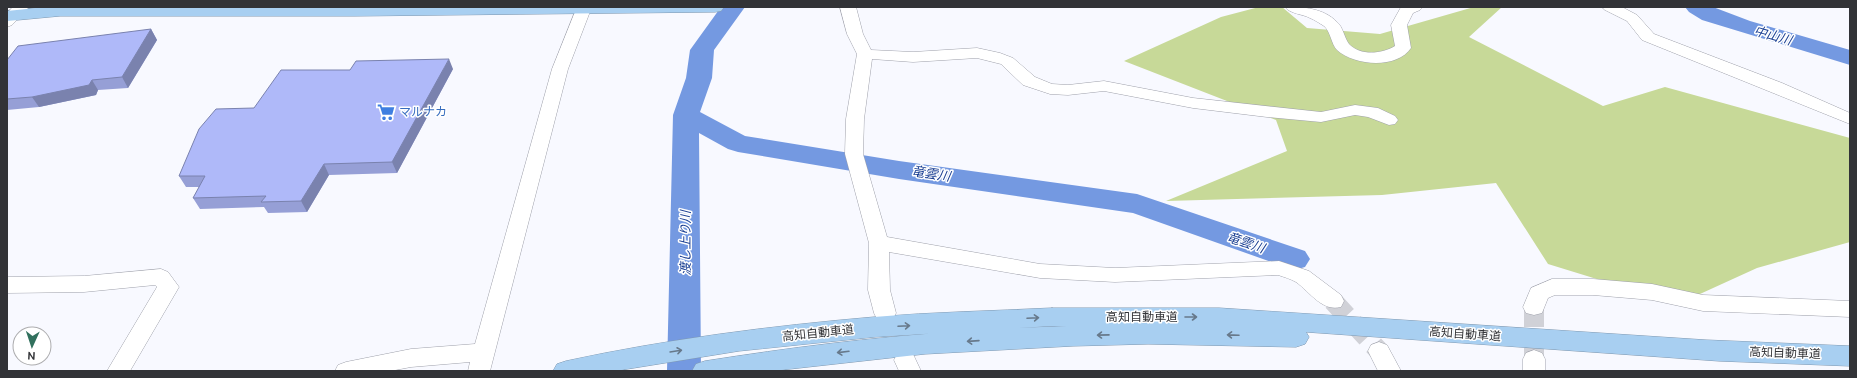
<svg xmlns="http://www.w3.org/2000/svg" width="1857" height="378" viewBox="0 0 1857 378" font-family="Ubuntu,'Noto Sans JP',sans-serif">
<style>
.green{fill:#c7d998}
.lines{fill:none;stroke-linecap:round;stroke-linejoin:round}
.river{fill:#7499e1;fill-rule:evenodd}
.minor-tunnel{stroke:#d0d1d7;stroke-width:20;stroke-dasharray:20 10;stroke-linecap:butt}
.minor-casing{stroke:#9fa1ab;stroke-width:1}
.highway-casing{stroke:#7f98b0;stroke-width:1}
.minor{fill:#fff;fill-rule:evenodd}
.highway{fill:#a8cff1;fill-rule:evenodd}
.wall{fill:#969fd6}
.shaded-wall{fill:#7a82ae}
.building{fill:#afb9f9;stroke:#7a82ae}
.oneway{stroke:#67798b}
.labels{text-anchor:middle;stroke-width:3;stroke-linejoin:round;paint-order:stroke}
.shop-label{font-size:12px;fill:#366cbe;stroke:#fff;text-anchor:start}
.street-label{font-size:12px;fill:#323337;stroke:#fff}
.water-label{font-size:13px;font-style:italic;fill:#1a3f93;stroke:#fff}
</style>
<rect width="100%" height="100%" fill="#f8f9ff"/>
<path class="green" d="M1259,7H1282L1307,28L1380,34L1474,7H1502L1469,37L1603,106L1665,87L1850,138V242L1757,268L1678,304L1548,264L1496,183L1382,195L1166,201L1287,151L1276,120L1124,61L1221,17Z"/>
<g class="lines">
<g class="river">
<path d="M721,7H745L714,50L712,78L700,112L745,136L899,161L1137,194L1305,251L1310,259L1305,267L1294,270L1133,213L899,179L738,152L728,149L699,133L701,371H667L673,115L686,78L690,50Z"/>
<path d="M1685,7H1713L1750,21L1850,50V65L1702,20L1689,12Z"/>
</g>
<g class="minor-tunnel">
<path d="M1333,301L1379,351"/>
<path d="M1534,307V359"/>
</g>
<g class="minor-casing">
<g id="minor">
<path d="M13,7H29L12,25L7,27V13Z"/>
<path d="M577,7H589L591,9L568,69L490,371H468L470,362L411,367L390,371H335L338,365L346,362L411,349L475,344L552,69Z"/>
<path d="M840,7H856L863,34L871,50L913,52L977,48L1000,53L1013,58L1035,77L1052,84L1068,85L1104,81L1193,98L1321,112L1355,105L1378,108L1395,116L1398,120L1395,124L1389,125L1368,117L1355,115L1321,122L1267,117L1193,108L1104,91L1068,95L1050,94L1023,85L1001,64L977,58L913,62L872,59L864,119L863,154L887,237L1040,264L1115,268L1279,261L1309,271L1341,295L1344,301L1341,307C1322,312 1310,292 1296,282C1291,279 1284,277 1278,275L1115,282L1040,278L889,252L890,290L896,313L893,319L885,321L877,319L874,313L868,290L869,243L845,154L846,119L857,54L847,34Z"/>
<path d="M1285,7C1304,7 1323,8 1337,22C1343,27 1344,37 1349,44C1360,56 1382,54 1395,46L1391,25L1401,7H1423L1420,10L1413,13L1407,25L1411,48C1397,69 1355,66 1337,50C1331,44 1331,32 1324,26C1319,23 1315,20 1310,18C1303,14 1290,14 1285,7Z"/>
<path d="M1602,7H1622L1637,15L1654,34L1782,83L1850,113V124L1642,40L1627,21L1605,10Z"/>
<path d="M161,269L168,272L179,287L130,371H107L157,287L155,285L84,292L7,293V277L84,276Z"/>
<path d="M1552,279H1593L1652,284L1703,295L1850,301V317L1703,311L1652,300L1593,295H1555L1548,298L1542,313L1534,315L1526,313L1523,307L1531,288Z"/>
<path d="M1379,342L1387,345L1401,371H1378L1368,351L1371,345Z"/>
<path d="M1534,350L1542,353L1545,359V371H1523V359L1526,353Z"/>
<path d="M905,351L913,354L921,371H899L894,360L897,354Z"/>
</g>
</g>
<g class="highway-casing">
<g id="highway">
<path d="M46,7H724L721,11L715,12L355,16H60L7,21V11Z"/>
<path d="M1052,308H1219L1706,340L1850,346V366L1719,361L1306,332L1309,337L1305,344L1296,347L1148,344L1073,346L925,354L772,371H692L696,364L705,361C788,348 872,337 956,332L875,337L739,351L615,371H553L557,364L566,361C668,339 770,326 874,317C933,312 993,311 1052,308ZM1052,326H1067L1018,328Z"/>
</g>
</g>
<use href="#minor" class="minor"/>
<use href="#highway" class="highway"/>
</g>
<g class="wall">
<path d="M151,29L157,40L128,88L98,90L96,95L39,107L7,110V60Z"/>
<path d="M453,69L397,173L329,175L307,212L268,213L264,207L200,209L193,198L199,187H186L179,176L254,108L350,70Z"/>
</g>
<g class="shaded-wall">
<path d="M151,29L157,40L128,88L122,77Z"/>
<path d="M449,59L453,69L397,173L392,162Z"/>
<path d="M92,80L98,90L96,95L39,107L32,97Z"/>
<path d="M324,164L329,175L307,212L301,201Z"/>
</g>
<g class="building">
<path d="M151,29L122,77L92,80L89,85L32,97L7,99V60L18,46Z"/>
<path d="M449,59L392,162L324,164L301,201L261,202L266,196L193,198L205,176H179L199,129L216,109L254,108L281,70H350L356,61Z"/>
</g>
<defs><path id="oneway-shaft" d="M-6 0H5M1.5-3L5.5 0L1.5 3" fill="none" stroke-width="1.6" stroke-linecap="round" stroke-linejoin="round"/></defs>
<g class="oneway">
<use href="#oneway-shaft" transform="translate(1191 317)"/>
<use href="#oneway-shaft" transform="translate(1033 318) rotate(-3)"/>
<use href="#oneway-shaft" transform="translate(904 326) rotate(-3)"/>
<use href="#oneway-shaft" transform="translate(1103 335) rotate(179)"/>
<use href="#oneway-shaft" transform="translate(1233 335) rotate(-178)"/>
<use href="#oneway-shaft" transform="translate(973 341) rotate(176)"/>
<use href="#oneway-shaft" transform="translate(676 351) rotate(-9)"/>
<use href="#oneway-shaft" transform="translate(843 352) rotate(173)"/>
</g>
<defs>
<g id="supermarket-bare" transform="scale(1.38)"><path d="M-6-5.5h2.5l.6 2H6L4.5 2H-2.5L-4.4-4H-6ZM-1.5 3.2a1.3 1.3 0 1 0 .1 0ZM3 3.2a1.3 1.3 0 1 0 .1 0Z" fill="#3f7fe0" stroke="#fff" stroke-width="2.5" paint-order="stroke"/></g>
</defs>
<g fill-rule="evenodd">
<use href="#supermarket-bare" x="386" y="112"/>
</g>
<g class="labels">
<g class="shop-label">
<text x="399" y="116">マルナカ</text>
</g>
<g class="street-label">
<text x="1142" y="321">高知自動車道</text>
<text transform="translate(818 333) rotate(-6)" y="4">高知自動車道</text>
<text transform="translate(1465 334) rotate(4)" y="4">高知自動車道</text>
<text transform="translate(1785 353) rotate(2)" y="4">高知自動車道</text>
</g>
<g class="water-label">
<text transform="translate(1773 35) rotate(16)" y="5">中山川</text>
<text transform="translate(931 173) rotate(9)" y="5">竜雲川</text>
<text transform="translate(1246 242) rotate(19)" y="5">竜雲川</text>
<text transform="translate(685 243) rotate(-90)" y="5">渡し上り川</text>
</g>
</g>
<rect width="1857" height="378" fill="none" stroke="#323337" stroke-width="16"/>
<g transform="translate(32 346) rotate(183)"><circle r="19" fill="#ffffff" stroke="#adadaf"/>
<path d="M0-3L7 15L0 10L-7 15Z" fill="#31705d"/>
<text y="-6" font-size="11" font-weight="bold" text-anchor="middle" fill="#323337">N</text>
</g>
</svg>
